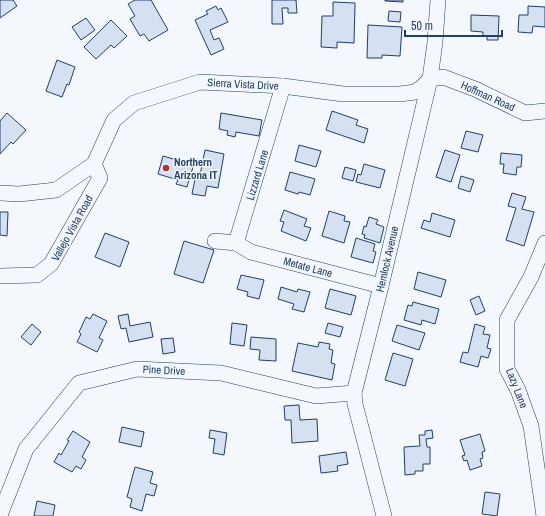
<svg xmlns="http://www.w3.org/2000/svg" width="545" height="516" viewBox="0 0 545 516" font-family="'Archivo Narrow',sans-serif">
<style>
.building{fill:#d5e0f0;stroke:#1d3f73}
.lines{fill:none;stroke-linecap:round;stroke-linejoin:round}
.minor-casing{stroke:#1d3f73;stroke-width:16}
.minor{stroke:#f4f7fb;stroke-width:15}
.poi-dot{fill:#c62828;stroke:#f4f7fb;stroke-width:1.5}
.labels{text-anchor:middle;stroke-width:3;stroke-linejoin:round;paint-order:stroke}
.street-label{font-size:11px;fill:#1d3f73;stroke:#f4f7fb}
.poi-label{font-size:11px;font-weight:bold;fill:#1d3f73;stroke:#f4f7fb;text-anchor:start}
</style>
<rect width="100%" height="100%" fill="#f4f7fb"/>
<g class="building">
<path d="M0,0H13L17,6L0,18Z"/>
<path d="M135,0H151L168,30L149,41L144,34L140,36L130,19L135,16L128,4Z"/>
<path d="M272,0H296L297,13H288V8H282L283,24H272Z"/>
<path d="M385,0H403V2L385,1Z"/>
<path d="M333,2L355,3L354,43L337,42V48L321,47L322,16H333Z"/>
<path d="M216,6L218,10L221,8L228,22L210,30L214,40L219,38L224,49L211,55L195,20L208,14L206,11Z"/>
<path d="M528,6L545,7V27L533,26L532,33L518,32L519,15H528Z"/>
<path d="M389,11L401,12L400,22L388,21Z"/>
<path d="M471,15L499,16L498,40H487V36H483V32L471,31Z"/>
<path d="M86,18L95,30L81,40L72,27Z"/>
<path d="M111,20L127,36L114,48L111,45L96,59L84,47Z"/>
<path d="M368,25L402,27L400,56L382,55V58H367Z"/>
<path d="M57,60L75,67L69,85L67,84L62,97L46,91Z"/>
<path d="M332,111L358,120L356,125L368,129L364,143L326,130Z"/>
<path d="M7,113L26,130L13,144L11,142L0,154V121Z"/>
<path d="M221,113L262,120L259,136L236,132L235,137L227,135L228,131L219,129Z"/>
<path d="M466,131L483,135L478,152L461,148Z"/>
<path d="M299,145L321,151L316,167L295,161Z"/>
<path d="M205,150L224,154L218,188L207,186L205,196L192,194L195,179L199,180Z"/>
<path d="M445,150L460,155L451,182L436,177Z"/>
<path d="M501,153L522,155L521,167H517L516,175L503,173L504,164H500Z"/>
<path d="M163,156L177,160L176,163L193,167L187,187L176,184L178,180L158,174Z"/>
<path d="M364,164L385,170L380,188L356,182L358,174L361,175Z"/>
<path d="M345,167L356,170L353,181L342,178Z"/>
<path d="M290,172L315,179L310,195L299,192L298,194L285,190Z"/>
<path d="M461,176L474,180L470,192L458,188Z"/>
<path d="M512,193L526,197L522,209L534,212L524,246L506,240L516,208L508,206Z"/>
<path d="M284,210L307,219L304,226L311,228L306,241L281,231L284,222L280,221Z"/>
<path d="M329,211L345,216L344,221L350,222L344,243L322,236Z"/>
<path d="M0,212H8L7,236L0,235Z"/>
<path d="M432,213L455,220L450,237L421,228L424,220L430,222Z"/>
<path d="M369,217L378,220L376,224L384,227L380,243L364,238L365,235L362,234L364,226L366,227Z"/>
<path d="M105,233L129,242L120,267L95,257Z"/>
<path d="M356,238L375,244L373,251L376,252L373,263L351,257Z"/>
<path d="M184,241L214,250L203,283L174,274Z"/>
<path d="M418,272L446,280L441,297L414,289Z"/>
<path d="M241,275L264,280L259,299L247,296L248,292L237,289Z"/>
<path d="M281,287L297,292L298,289L310,292L304,312L292,309L294,304L278,299Z"/>
<path d="M330,289L356,296L351,315L325,308Z"/>
<path d="M479,296L485,311L476,315L470,300Z"/>
<path d="M413,302L439,309L435,324L422,320L421,325L404,320L408,305L412,306Z"/>
<path d="M93,314L107,321L99,338L103,340L97,352L77,342L81,334L79,332L86,317L90,319Z"/>
<path d="M128,314L130,326L150,322L153,337L129,342L126,328L121,329L118,316Z"/>
<path d="M232,323L247,325L244,346L230,344Z"/>
<path d="M328,323L343,327L340,337L325,333Z"/>
<path d="M32,324L41,332L31,345L21,337Z"/>
<path d="M475,324L485,327L483,334L490,335L487,348L491,349L488,358L481,356L478,367L460,362L463,352L468,353Z"/>
<path d="M397,325L425,333L419,350L392,341Z"/>
<path d="M251,337L276,339V361L259,360L260,350L250,349Z"/>
<path d="M173,338L175,352L163,354L161,339Z"/>
<path d="M319,342L330,344L329,349L333,350L331,363L335,364L332,380L292,371L298,343L318,347Z"/>
<path d="M393,353L413,359L405,386L385,380Z"/>
<path d="M299,405L300,420L317,419L318,441L292,443L291,420H285L284,406Z"/>
<path d="M122,427L144,432L141,447L119,442Z"/>
<path d="M210,430L227,433L224,455L213,453L215,439L209,438Z"/>
<path d="M432,430L433,438L426,439L427,447H430V464H423V471H415V474L405,475L404,447L420,446L419,435H425V431Z"/>
<path d="M73,431L90,442L82,457L86,460L81,469L76,466L72,472L54,462L59,453L61,455L69,441L67,440Z"/>
<path d="M480,434L485,451L482,452L483,458L480,459L482,466L470,470L467,460L464,461L462,456L465,455L460,440Z"/>
<path d="M346,452L348,464L337,466L338,471L321,473L319,456Z"/>
<path d="M135,467L153,472L150,483L157,485L154,496L146,494L142,511L130,507L132,499L127,497Z"/>
<path d="M485,492L500,494L497,516L482,514Z"/>
<path d="M37,501L55,505L53,516H34Z"/>
</g>
<g class="lines">
<g class="minor-casing">
<g id="minor">
<path d="M0,193L19,194L56,190L94,164L114,120L134,103L200,82L283,86L343,94H400L415,92L422,87L430,79L443,77L475,89L525,113L545,111"/>
<path d="M215,241L236,243L283,86"/>
<path d="M236,243L251,252L381,286"/>
<path d="M0,276L37,275L51,264L100,178L94,164"/>
<path d="M0,515L26,449L79,383L137,369L221,373L316,396L354,393"/>
<path d="M384,516L355,404L354,393L381,286L430,79L435,42L438,0"/>
<path d="M544,516L531,426L518,390L507,369V320L531,277L545,243"/>
</g>
</g>
<use href="#minor" class="minor"/>
</g>
<circle class="poi-dot" cx="166" cy="168" r="4"/>
<g class="labels">
<g class="street-label">
<text transform="translate(243 84) rotate(3)" y="4">Sierra Vista Drive</text>
<text transform="translate(488 96) rotate(24)" y="4">Hoffman Road</text>
<text transform="translate(257 175) rotate(-73)" y="4">Lizzard Lane</text>
<text transform="translate(72 228) rotate(-61)" y="4">Vallejo Vista Road</text>
<text transform="translate(387 259) rotate(-77)" y="4">Hemlock Avenue</text>
<text transform="translate(308 267) rotate(15)" y="4">Metate Lane</text>
<text transform="translate(164 370) rotate(3)" y="4">Pine Drive</text>
<text transform="translate(517 388) rotate(69)" y="4">Lazy Lane</text>
</g>
<g class="poi-label">
<text x="174" y="166">Northern<tspan x="174" dy="13">Arizona IT</tspan></text>
</g>
</g>
<path d="M405 30v6h97v-6" fill="none" stroke="#1d3f73" stroke-width="2"/>
<text x="411" y="30" font-size="12" fill="#1d3f73" stroke="#f4f7fb" stroke-width="3" paint-order="stroke">50 m</text>
</svg>
